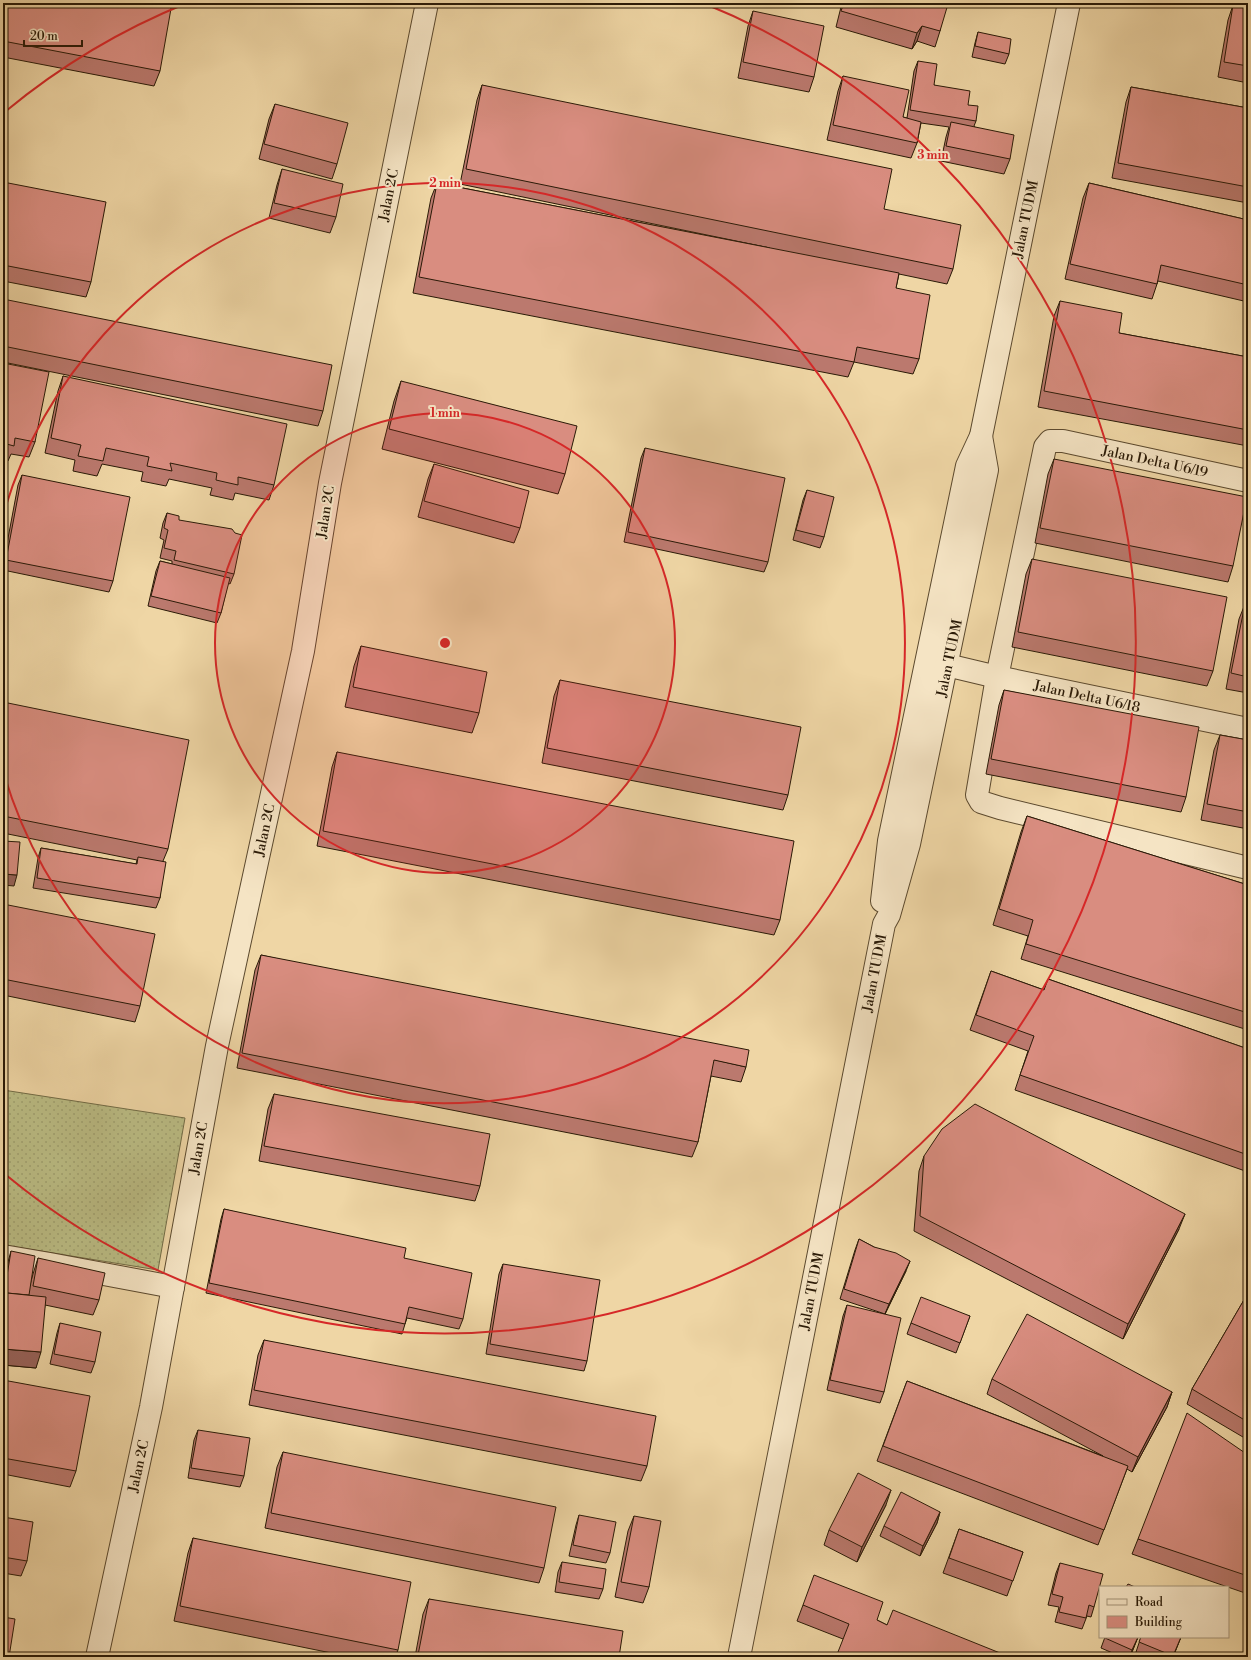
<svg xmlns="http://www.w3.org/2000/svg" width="1251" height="1660" viewBox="0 0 1251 1660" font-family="'Libre Bodoni',serif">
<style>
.grass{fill:url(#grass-dots);stroke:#726c46}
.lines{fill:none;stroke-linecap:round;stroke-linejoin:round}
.minor-casing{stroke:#5b492e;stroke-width:24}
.minor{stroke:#f5e4c4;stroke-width:22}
.wall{fill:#bb796e;stroke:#2a1a07}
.shaded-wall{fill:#98635a;stroke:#2a1a07}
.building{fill:#d98d80;stroke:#2a1a07}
.ring{fill:none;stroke:#d62828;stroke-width:2}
.labels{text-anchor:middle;stroke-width:4;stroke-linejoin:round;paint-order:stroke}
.street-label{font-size:14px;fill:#2a1a07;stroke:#f5e4c4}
.centre{fill:#d62828;stroke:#f5e4c4;stroke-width:2}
.ring-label{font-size:12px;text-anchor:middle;font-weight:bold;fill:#d62828;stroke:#f5e4c4;stroke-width:4;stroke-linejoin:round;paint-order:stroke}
</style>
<defs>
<pattern id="grass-dots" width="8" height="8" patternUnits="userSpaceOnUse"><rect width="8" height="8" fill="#bbbd85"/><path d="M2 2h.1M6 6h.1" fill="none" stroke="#a1a271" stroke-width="1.8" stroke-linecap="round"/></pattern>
</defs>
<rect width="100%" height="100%" fill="#efd6a5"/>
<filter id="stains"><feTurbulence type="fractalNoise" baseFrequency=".005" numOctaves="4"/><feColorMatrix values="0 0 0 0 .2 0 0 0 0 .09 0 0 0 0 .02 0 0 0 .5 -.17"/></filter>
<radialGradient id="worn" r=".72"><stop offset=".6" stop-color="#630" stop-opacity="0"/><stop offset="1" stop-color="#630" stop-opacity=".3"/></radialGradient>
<path class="grass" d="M3,1090L185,1118L158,1270L3,1245Z"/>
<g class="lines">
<g class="minor-casing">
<g id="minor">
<path d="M1248,481L1063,441H1050L1045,447L997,677L977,795L981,802L1000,808L1248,868"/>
<path d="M934,662L997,677L1248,729"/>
<path d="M882,901L889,841L967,466L981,436L1069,3"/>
<path d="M3,1256L50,1264L173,1287"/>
<path d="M97,1657L151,1407L217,1046L303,651L330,483L427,3"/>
<path d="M739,1657L884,924L889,915L909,844L987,470L981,436"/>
</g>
</g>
<use href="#minor" class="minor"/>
</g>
<g class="wall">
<path d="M3,3L160,71L154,86L3,57Z"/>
<path d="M842,3H944L940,31L935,47L917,41L912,49L836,27Z"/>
<path d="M1233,5L1248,7V83L1218,77L1228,20Z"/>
<path d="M753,11L814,77L809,92L738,78L748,26Z"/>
<path d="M978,32L1009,54L1005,64L972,57L975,43Z"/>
<path d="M918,61L934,85L968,105L976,121L974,126L1010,159L1004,174L941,161L946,137L949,127L921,123L917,143L911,158L827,140L838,91L843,76L903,117L907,118L914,71Z"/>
<path d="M482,85L884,209L953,269L947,284L899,274L896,288L919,359L913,374L854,362L848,377L413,293L431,198L437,183L770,248L460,184L477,100Z"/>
<path d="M1131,87L1248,108V203L1112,178L1126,102Z"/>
<path d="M275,104L337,164L332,179L259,159L269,119Z"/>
<path d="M282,169L336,217L330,233L269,218L277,185Z"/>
<path d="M3,182L91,282L86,297L3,281Z"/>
<path d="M1089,183L1248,220V302L1158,281L1152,299L1065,279L1083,198Z"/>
<path d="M3,299L323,411L318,426L3,362Z"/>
<path d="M1060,301L1119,333L1248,357V446L1038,407L1054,316Z"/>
<path d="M3,363L35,442L29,457L11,454L8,461L3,460Z"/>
<path d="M63,376L274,485L269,500L235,493L233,500L210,495L212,488L169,479L166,486L141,481L143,472L102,464L97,476L73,471L75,460L45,453L58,391Z"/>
<path d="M401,381L565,474L558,494L382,449L394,401Z"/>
<path d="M645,448L768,562L764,572L624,542L641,458Z"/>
<path d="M1054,459L1233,566L1228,582L1035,543L1048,474Z"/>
<path d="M434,464L520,528L514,543L418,517L428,479Z"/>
<path d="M22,475L113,581L109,592L3,570V565L18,485Z"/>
<path d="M807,490L824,537L820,548L793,540L803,500Z"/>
<path d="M167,513L179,520L234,574L230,584L228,583L221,613L217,623L148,606L156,571L160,561L172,564V561L160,558L164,540L160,538L163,523Z"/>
<path d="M1032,559L1213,671L1207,686L1012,647L1026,574Z"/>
<path d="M1248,572V584H1246Z"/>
<path d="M1245,604L1248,605V693L1226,689L1239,619Z"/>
<path d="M361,646L479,713L472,733L345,707L354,666Z"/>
<path d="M560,680L788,795L783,810L542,763L554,696Z"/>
<path d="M1004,690L1186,797L1181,812L986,774L999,705Z"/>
<path d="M3,702L168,849L163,861L160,898L156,908L33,888L38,858L41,848L136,864L137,860L3,833Z"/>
<path d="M1220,735L1248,740V829L1201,820L1214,750Z"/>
<path d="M337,752L780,920L774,935L317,846L332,767Z"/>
<path d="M1027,816L1248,885V1030L1021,959L1028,936L993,925L1021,832Z"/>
<path d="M3,904L140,1006L135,1022L3,995Z"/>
<path d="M261,955L746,1067L741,1082L711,1076L698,1142L692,1157L237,1068L255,970Z"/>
<path d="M991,971L1044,990L1048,979L1248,1049V1172L1015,1090L1028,1051L970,1030Z"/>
<path d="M274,1094L480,1186L475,1201L259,1161L268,1109Z"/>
<path d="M924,1156L1179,1229L1123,1339L914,1231L919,1171Z"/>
<path d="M224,1209L404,1258L463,1319L459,1329L407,1318L405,1324L402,1334L206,1293L221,1219Z"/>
<path d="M859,1239L874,1247L906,1271L885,1314L840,1299L855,1250Z"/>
<path d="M11,1251L30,1285L33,1274L38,1258L99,1300L93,1315L45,1305L36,1368L3,1365V1290L8,1262Z"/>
<path d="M503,1264L587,1361L584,1371L486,1354L499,1274Z"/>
<path d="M1248,1293V1440L1187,1404L1192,1389Z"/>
<path d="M847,1305L884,1392L880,1403L827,1390L843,1316Z"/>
<path d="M970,1316L956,1353L907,1334L911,1323Z"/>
<path d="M60,1323L95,1362L91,1373L50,1364L57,1333Z"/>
<path d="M264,1340L647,1466L641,1481L249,1405L258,1355Z"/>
<path d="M992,1379L1172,1392L1167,1407L1132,1472L1127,1469L1098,1545L877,1461L907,1381L1103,1456L987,1394Z"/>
<path d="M3,1380L76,1471L70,1487L3,1474Z"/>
<path d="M198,1430L244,1476L240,1487L188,1478L194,1440Z"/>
<path d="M283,1452L544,1568L539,1583L265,1528L277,1467Z"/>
<path d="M1248,1455V1594L1132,1554L1138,1539Z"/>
<path d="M886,1505L857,1562L824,1545L829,1530Z"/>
<path d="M940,1512L937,1523L920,1556L880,1536L884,1526Z"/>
<path d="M579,1515L610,1553L606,1563L569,1556L576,1525Z"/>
<path d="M634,1516L649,1587L643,1603L615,1597L628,1531Z"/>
<path d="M3,1517L27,1561L21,1576L3,1573Z"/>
<path d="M959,1529L1023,1552L1007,1596L943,1573Z"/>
<path d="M193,1538L398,1650L395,1657H351L174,1621L188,1553Z"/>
<path d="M562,1562L603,1589L599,1599L555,1592L558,1572Z"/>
<path d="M1060,1563L1094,1607L1091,1617L1087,1616L1082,1629L1055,1622L1059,1607L1048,1605L1056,1573Z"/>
<path d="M429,1599L619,1657H415L423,1614Z"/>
<path d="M803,1605L877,1620L887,1625L1010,1657L843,1639L797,1621Z"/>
<path d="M1105,1637H1138L1130,1657H1122L1101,1648Z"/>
<path d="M1141,1637H1181L1173,1657H1147L1136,1652Z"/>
</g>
<g class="shaded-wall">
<path d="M922,26L917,41L912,49L917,33Z"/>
<path d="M3,874L17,875L14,886L3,885Z"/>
<path d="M1185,1214L1179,1229L1123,1339L1128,1324Z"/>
<path d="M910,1261L906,1271L885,1314L889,1304Z"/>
<path d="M3,1349L41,1352L36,1368L3,1365Z"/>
<path d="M1172,1392L1167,1407L1132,1472L1138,1457Z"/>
<path d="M891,1490L886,1505L857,1562L862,1547Z"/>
<path d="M940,1512L937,1523L920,1556L923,1546Z"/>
<path d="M1138,1637L1130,1657L1132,1650Z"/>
<path d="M1181,1637L1173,1657H1172Z"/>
</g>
<g class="building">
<path d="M3,3H172L160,71L3,41Z"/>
<path d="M844,3H944L948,4L940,31L922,26L917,33L841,11Z"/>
<path d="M1233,5L1248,7V66L1224,62Z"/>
<path d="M753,11L824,26L814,77L743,62Z"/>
<path d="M978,32L1011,39L1009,54L975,46Z"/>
<path d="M918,61L937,64L934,85L970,91L968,105L978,106L976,121L910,110Z"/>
<path d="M3,62L6,63L3,79Z"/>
<path d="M843,76L909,90L903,117L921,122L917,143L833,125Z"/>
<path d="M482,85L892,169L884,209L961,225L953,269L466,169Z"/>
<path d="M1131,87L1248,108V187L1118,163Z"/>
<path d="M275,104L348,123L337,164L264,144Z"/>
<path d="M951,122L1014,135L1010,159L946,146Z"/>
<path d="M282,169L343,184L336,217L274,203Z"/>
<path d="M3,182L106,202L91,282L3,265Z"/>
<path d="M437,183L899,273L896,288L930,295L919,359L857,347L854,362L419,277Z"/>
<path d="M1089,183L1248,220V285L1161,265L1157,284L1070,264Z"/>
<path d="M3,299L332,365L323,411L3,346Z"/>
<path d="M1060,301L1122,313L1119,333L1248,357V430L1044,391Z"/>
<path d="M3,363L49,372L35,442L15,438L14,446L3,443Z"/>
<path d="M63,376L287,424L274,485L238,477V485L216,480L217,473L170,463L172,471L147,466L149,457L106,448L103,461L78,456L81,445L51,438Z"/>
<path d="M401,381L577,426L565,474L389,429Z"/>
<path d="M645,448L785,478L768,562L628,532Z"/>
<path d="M1054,459L1247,497L1233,566L1040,528Z"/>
<path d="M434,464L529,491L520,528L424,501Z"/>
<path d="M3,474L6,475L3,492Z"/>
<path d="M22,475L130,497L113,581L6,560Z"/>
<path d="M807,490L834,497L824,537L796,530Z"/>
<path d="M167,513L179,516V520L232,529L235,533L242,535L234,574L174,560L176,551L164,548L168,530L164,528Z"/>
<path d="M1032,559L1227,597L1213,671L1018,632Z"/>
<path d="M160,561L230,578L221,613L151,596Z"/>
<path d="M1245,604L1248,605V677L1231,673Z"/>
<path d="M361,646L487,672L479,713L353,687Z"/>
<path d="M560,680L801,727L788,795L547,748Z"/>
<path d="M1004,690L1199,727L1186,797L991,759Z"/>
<path d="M3,702L189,740L168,849L3,816Z"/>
<path d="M1220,735L1248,740V812L1207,804Z"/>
<path d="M337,752L794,841L780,920L323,831Z"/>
<path d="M1027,816L1248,885V1013L1026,944L1033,920L999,909Z"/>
<path d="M3,841L20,842L17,875L3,874Z"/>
<path d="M41,848L137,864L138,857L166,862L160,898L37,878Z"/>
<path d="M3,904L155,934L140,1006L3,979Z"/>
<path d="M261,955L749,1050L746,1067L714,1060L698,1142L242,1053Z"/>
<path d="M991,971L1044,990L1048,979L1248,1049V1155L1020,1075L1034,1036L976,1015Z"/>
<path d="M274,1094L490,1134L480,1186L264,1146Z"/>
<path d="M975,1104L1185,1214L1128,1324L920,1216L924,1156L942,1129Z"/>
<path d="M224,1209L406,1248L404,1258L472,1273L463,1319L409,1307L405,1324L209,1283Z"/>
<path d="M859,1239L874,1247L896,1253L910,1261L889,1304L844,1289Z"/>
<path d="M11,1251L35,1256L29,1295L7,1293L6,1295L4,1294Z"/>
<path d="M38,1258L105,1273L99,1300L33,1286Z"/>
<path d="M503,1264L600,1280L587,1361L490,1344Z"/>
<path d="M7,1293L46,1297L41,1352L3,1349V1340Z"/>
<path d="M1248,1293V1422L1192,1389Z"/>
<path d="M921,1297L970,1316L960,1343L911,1323Z"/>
<path d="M847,1305L901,1318L884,1392L830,1380Z"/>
<path d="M1027,1314L1172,1392L1138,1457L992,1379Z"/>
<path d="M60,1323L101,1332L95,1362L54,1354Z"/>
<path d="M264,1340L656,1416L647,1466L254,1390Z"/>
<path d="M3,1380L90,1396L76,1471L3,1458Z"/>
<path d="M907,1381L1128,1466L1104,1530L883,1446Z"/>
<path d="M1187,1413L1248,1455V1576L1138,1539Z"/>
<path d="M198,1430L250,1438L244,1476L191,1468Z"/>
<path d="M283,1452L556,1507L544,1568L271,1513Z"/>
<path d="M858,1473L891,1490L862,1547L829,1530Z"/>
<path d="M901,1492L940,1512L923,1546L884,1526Z"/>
<path d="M579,1515L616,1522L610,1553L573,1545Z"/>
<path d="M634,1516L661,1521L649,1587L621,1582Z"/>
<path d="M3,1517L33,1522L27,1561L3,1557Z"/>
<path d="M959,1529L1023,1552L1013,1581L949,1558Z"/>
<path d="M193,1538L411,1582L398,1650L180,1606Z"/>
<path d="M562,1562L606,1569L603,1589L559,1582Z"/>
<path d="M1060,1563L1103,1574L1094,1607L1089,1605L1086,1618L1059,1612L1063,1597L1052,1594Z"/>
<path d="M814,1575L883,1602L877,1620L887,1625L893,1610L1010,1657H836L849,1624L803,1605Z"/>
<path d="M1128,1584L1135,1587H1126Z"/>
<path d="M429,1599L623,1631L619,1657H428L418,1655Z"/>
<path d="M3,1617L15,1619L9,1657H3Z"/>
<path d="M1105,1637H1138L1132,1650L1105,1638Z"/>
<path d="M1141,1637H1181L1173,1656L1139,1642Z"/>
</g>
<circle cx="445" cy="643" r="230" fill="#d62828" fill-opacity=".12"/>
<g class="ring">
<circle cx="445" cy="643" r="230"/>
<path d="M4 512A460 460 0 1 1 4 774"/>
<path d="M6 111A690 690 0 0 1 187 3M703 3A690 690 0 1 1 6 1175"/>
</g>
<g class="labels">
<g class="street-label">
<text transform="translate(388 195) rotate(-79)" y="5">Jalan 2C</text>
<text transform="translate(1025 219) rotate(-78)" y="5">Jalan TUDM</text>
<text transform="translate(1155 461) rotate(12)" y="5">Jalan Delta U6/19</text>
<text transform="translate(325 512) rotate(-81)" y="5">Jalan 2C</text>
<text transform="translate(949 658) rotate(-78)" y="5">Jalan TUDM</text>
<text transform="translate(1087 696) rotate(12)" y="5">Jalan Delta U6/18</text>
<text transform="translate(264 830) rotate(-78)" y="5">Jalan 2C</text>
<text transform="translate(874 973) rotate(-79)" y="5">Jalan TUDM</text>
<text transform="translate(198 1148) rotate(-80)" y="5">Jalan 2C</text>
<text transform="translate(811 1291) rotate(-79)" y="5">Jalan TUDM</text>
<text transform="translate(138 1466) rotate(-78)" y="5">Jalan 2C</text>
</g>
</g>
<circle cx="445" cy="643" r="6" class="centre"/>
<g class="ring-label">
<text x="933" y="159">3 min</text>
<text x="445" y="187">2 min</text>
<text x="445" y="417">1 min</text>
</g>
<rect width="1251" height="1660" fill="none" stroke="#efd6a5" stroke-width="16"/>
<rect x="4" y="4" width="1243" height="1652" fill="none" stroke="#2a1a07" stroke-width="2"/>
<rect x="8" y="8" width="1235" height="1644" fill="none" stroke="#2a1a07"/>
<rect x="1099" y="1586" width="130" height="52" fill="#f5e4c4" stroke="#a49378"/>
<rect x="1107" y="1599" width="20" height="6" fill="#f5e4c4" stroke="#a49378"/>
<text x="1135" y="1606" font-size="12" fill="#2a1a07">Road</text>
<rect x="1107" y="1616" width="20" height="12" fill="#d98d80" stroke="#a49378"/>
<text x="1135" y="1626" font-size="12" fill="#2a1a07">Building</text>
<path d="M24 40v6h58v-6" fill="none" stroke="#2a1a07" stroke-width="2"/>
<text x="30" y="40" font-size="12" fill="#2a1a07" stroke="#f5e4c4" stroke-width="3" paint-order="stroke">20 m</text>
<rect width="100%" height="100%" filter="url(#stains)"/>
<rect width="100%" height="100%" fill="url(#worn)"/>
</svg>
